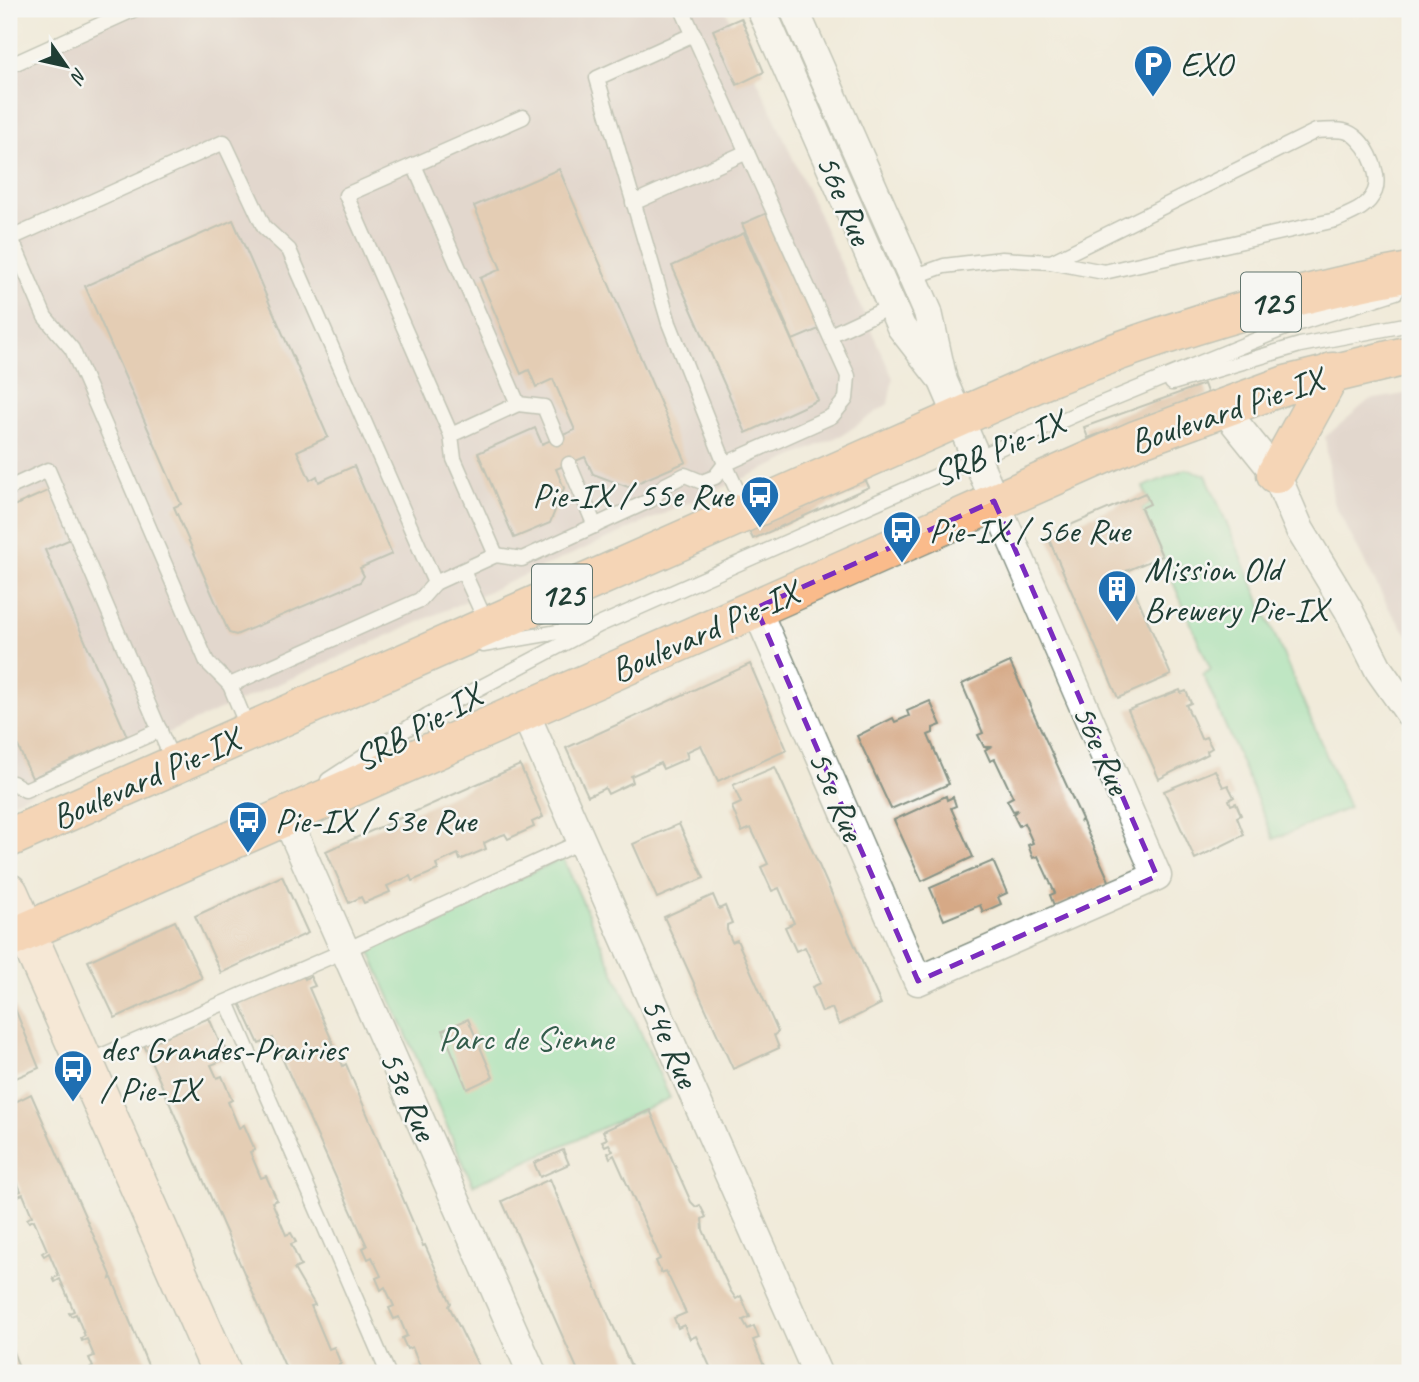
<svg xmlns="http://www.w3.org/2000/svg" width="1419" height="1382" viewBox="0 0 1419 1382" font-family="Caveat,sans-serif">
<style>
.industrial{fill:#d1bfbd}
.green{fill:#84dfa6;stroke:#528e6d;stroke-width:2}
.building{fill:#d6a986}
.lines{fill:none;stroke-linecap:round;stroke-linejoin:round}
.service-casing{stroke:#889487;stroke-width:17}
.minor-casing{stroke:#889487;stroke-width:31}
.secondary-casing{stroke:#889487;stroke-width:41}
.primary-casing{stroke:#889487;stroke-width:41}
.service{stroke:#fff;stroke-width:14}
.minor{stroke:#fff;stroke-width:28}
.secondary{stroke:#fde4d1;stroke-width:38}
.primary{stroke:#fabb8b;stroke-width:38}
.marked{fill:none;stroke:#7b2cbf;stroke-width:5;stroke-dasharray:14 9;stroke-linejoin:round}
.labels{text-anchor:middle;stroke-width:5;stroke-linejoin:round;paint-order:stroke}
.shield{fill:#f6f6f2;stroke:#60746d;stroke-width:2}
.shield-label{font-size:33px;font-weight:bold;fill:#1f3d34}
.poi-label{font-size:35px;fill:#1f3d34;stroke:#f6f6f2;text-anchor:start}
.street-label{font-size:35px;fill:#1f3d34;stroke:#f6f6f2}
.park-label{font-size:35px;fill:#335d4b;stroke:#f6f6f2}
</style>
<rect width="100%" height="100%" fill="#f6f6f2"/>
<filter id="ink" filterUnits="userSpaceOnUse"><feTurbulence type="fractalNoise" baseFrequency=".0143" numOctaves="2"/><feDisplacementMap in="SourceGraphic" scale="14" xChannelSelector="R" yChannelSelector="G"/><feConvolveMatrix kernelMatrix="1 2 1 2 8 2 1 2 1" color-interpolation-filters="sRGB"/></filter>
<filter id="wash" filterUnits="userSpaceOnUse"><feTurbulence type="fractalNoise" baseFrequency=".00686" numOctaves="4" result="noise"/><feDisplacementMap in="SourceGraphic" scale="28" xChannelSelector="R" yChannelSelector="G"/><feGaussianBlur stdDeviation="1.57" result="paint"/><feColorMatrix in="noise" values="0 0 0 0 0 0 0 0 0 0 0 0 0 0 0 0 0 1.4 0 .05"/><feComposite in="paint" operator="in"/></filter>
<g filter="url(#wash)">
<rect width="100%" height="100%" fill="#f1ebda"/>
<g class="industrial">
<path d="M135,9H725L893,378L888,404L844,434L9,803V66Z"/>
<path d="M1410,393V638L1389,609L1333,501L1325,437L1369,400Z"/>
</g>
<g class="green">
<path d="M1186,469L1206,475L1349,808L1274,839L1203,674L1211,670L1141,508L1150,504L1143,487Z"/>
<path d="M563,858L670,1098L473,1185L368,948Z"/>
</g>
<g id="blocks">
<g class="building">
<path d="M741,18L764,72L737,85L713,30Z"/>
<path d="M559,169L686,462L628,487L593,474L585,457L556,469L564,488L550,523L514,538L478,453L535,428L542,444L575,430L553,379L536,387L529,370L521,374L480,278L501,269L474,206Z"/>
<path d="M767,213L819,329L793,340L742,224Z"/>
<path d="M233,220L328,437L297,451L310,480L317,476L319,482L354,466L392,554L360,568L364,576L360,582L236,635L229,633L174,507L181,504L85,286Z"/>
<path d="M744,233L818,400L746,433L672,266Z"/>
<path d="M1204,384L1208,395L1088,438L1084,427Z"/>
<path d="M864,477L869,487L753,539L748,529Z"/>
<path d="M50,490L71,539L45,550L127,736L32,778L9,726V508Z"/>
<path d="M1145,493L1150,504L1141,508L1162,556L1126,571L1171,675L1118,698L1047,535Z"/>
<path d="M1010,662L1082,819L1080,822L1082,820L1110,883L1055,908L1050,895L1055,893L1038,856L1033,858L1028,845L1033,843L1024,823L1019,826L1013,814L1018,810L1013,811L1007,800L1013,797L995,759L990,761L985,750L990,747H984L978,735L983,733L962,684Z"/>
<path d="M750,664L787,750L718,781L701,745L686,752L688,758L663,769L660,763L631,776L633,782L608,794L605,788L588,796L566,748Z"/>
<path d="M1180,690L1181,693L1186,691L1191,703L1186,705L1194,722L1201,739L1206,737L1212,748L1207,751L1208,754L1159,779L1128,710Z"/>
<path d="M930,701L941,725L933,728V733L928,735L949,784L891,809L857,736L893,718L895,722L909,716L907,711Z"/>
<path d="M520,765L543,817L532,822L534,827L508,839L505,834L494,838L484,843L486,849L460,860L458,854L436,864L438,870L412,881L410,876L387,886L390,892L364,903L361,897L349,903L326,851Z"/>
<path d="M775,767L881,1004L839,1025L832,1008L822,1012L812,987L821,983L805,947L796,951L785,927L794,923L779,888L772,891L761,867L768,864L751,828L742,832L732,807L741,803L733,785Z"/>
<path d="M1215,770L1223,787L1228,785L1234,797L1229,800L1231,805L1236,803L1241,815L1237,817L1244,835L1195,859L1164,791Z"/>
<path d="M946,796L947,800L953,797L956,806L951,808L973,857L922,881L894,820Z"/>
<path d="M679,824L704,878L657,898L633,844Z"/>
<path d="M993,861L1007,893L998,897L1001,904L983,912L980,905L944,920L930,888Z"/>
<path d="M282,876L308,933L221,973L195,916Z"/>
<path d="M713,895L719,909L725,906L732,923L727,925V930L732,942L737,940L778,1032L774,1035L779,1048L733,1069L664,917Z"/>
<path d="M175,921L202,978L115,1018L88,961Z"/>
<path d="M303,975L305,979L310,976L315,986L309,988L343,1066L346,1064L423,1246L425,1245L451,1303L449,1306L482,1373H418L415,1368L420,1366L412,1347L407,1349L402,1338L407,1336L399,1317L394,1319L389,1308L394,1306L385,1287L381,1290L376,1278L381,1276L372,1257L368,1259L363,1248L367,1246L273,1038L259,1044L240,1003Z"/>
<path d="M9,994L39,1068L9,1081Z"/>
<path d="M209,1018L221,1046L224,1045L229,1054L225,1055L226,1059L211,1065L217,1078L222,1076L232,1100L228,1102L239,1128L244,1125L255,1150L250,1152L261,1178L266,1176L277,1200L272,1202L286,1235L291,1233L296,1242L291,1244L301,1266L294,1269L315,1305L311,1306L329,1349L334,1347L341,1364L337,1366L340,1373H288L144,1045Z"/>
<path d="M468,1019L493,1077L467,1089L443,1030Z"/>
<path d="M31,1094L111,1275L110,1279L112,1278L150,1370L154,1373H91L89,1369L93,1367L89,1358L94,1356L87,1339L82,1341L81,1338L85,1336L76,1314L71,1316L69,1313L74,1311L60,1279L55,1282L53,1278L59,1276L49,1253L44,1256L42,1253L47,1250L34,1220L29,1222L27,1219L32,1216L23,1194L18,1196L16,1193L21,1191L9,1163V1105Z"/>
<path d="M650,1110L691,1202L696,1207L700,1205L706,1217L702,1219L703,1230L730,1290L736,1299L741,1296L750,1317L743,1320L748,1329L754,1326L759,1338L753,1340L767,1373H713L696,1336L690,1339L684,1325L678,1328L674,1318L686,1313L666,1271L661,1273L656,1261L660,1259L657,1251L614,1155L610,1158L608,1153L613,1151L609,1144L605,1146L602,1141L607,1139L603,1131Z"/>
<path d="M563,1150L569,1164L540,1177L534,1163Z"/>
<path d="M550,1179L579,1249L634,1373H579L502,1201Z"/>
<path d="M9,1343L20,1369L17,1373H9Z"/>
</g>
</g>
</g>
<g filter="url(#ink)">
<use href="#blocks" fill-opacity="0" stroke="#889487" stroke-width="2"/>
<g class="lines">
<g class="service-casing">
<g id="service">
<path d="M682,9L848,376L846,399L832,416L725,464L746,510"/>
<path d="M9,66L135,9"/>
<path d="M414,165L518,404L544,407L557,438"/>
<path d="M633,203L747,152"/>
<path d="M11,238L45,317L72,349L207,662L230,685"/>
<path d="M9,239L224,142L264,227L289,250L435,583"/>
<path d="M913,277L944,266L1002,259L1051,262L1104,272L1336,220C1352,213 1368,208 1375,191C1382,172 1364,135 1344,131C1336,129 1325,131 1316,131L1051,262"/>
<path d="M830,335L892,306"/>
<path d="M1172,383L1300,345L1410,324"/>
<path d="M518,404L451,435L346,195L523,117"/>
<path d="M451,435L454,459L496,555"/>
<path d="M569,464L595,526"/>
<path d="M9,488L48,470L174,764"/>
<path d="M463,571L488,626"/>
<path d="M483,645L587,627"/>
<path d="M249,731L230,685L420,600L435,583L496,555L522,559L651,500L665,485L685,475L702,482L715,477L725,464L669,323L597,78L694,34"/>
<path d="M328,780L428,715L599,625L1090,408L1290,326L1396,292"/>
<path d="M9,784L13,783L25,790L160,730"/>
<path d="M227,1002L388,1373"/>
<path d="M85,1063L346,950L582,841"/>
</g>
</g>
<g class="minor-casing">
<g id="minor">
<path d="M761,9L901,327L939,376"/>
<path d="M1222,407L1276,474L1300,530L1348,609L1379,670L1410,714"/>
<path d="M756,608L918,981L1157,876L943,381L928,312L794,9"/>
<path d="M524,711L817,1373"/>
<path d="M286,817L532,1373"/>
</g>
</g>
<g class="secondary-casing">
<path id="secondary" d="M9,893L222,1373"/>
</g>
<g class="primary-casing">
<g id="primary">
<path d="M1276,474L1332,372"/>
<path d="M9,838L1053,376C1169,330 1287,294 1410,272"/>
<path d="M9,939L1136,440L1286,385L1410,355"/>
</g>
</g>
<use href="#service" class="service"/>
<use href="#minor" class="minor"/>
<use href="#secondary" class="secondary"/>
<use href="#primary" class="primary"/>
</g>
</g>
<path d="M0 0H1419V1382H0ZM994,501L1157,876L918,981L756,608Z" fill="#f1ebda" fill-opacity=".55" fill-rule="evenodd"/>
<path class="marked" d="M994,501L1157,876L918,981L756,608Z"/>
<defs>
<g id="parking-pin" transform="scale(2.0125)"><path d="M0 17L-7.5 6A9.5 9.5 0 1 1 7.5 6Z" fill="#1f6fb2" stroke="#f6f6f2"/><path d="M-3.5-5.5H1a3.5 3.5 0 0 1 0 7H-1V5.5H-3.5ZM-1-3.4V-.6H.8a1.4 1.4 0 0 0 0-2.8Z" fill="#fff"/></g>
<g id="bus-pin" transform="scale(2.0125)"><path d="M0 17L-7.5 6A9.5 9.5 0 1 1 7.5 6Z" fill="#1f6fb2" stroke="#f6f6f2"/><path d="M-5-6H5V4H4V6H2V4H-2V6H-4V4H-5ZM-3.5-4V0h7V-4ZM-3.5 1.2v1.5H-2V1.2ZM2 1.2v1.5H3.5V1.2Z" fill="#fff"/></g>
<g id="building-pin" transform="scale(2.0125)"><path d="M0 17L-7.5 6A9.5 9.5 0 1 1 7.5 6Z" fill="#1f6fb2" stroke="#f6f6f2"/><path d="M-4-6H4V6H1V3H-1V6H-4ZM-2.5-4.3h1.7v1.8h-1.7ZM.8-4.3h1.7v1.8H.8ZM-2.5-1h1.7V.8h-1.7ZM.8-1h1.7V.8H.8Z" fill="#fff"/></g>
</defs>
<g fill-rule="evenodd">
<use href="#parking-pin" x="1153" y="64"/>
<use href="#bus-pin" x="760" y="495"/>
<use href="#bus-pin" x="902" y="530"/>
<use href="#building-pin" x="1117" y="589"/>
<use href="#bus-pin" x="248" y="820"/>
<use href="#bus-pin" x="73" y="1069"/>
</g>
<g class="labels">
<g class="shield">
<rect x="1241" y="272.5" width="60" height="59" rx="5"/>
<rect x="532" y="564.5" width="60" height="59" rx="5"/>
</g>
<g class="shield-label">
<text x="1271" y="314">125</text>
<text x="562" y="606">125</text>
</g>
<g class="poi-label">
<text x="1180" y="76">EXO</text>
<text x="733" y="507" text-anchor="end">Pie-IX / 55e Rue</text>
<text x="929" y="542">Pie-IX / 56e Rue</text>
<text x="1144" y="581">Mission Old<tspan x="1144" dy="40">Brewery Pie-IX</tspan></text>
<text x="275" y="832">Pie-IX / 53e Rue</text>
<text x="100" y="1061">des Grandes-Prairies<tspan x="100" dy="40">/ Pie-IX</tspan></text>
</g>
<g class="street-label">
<text transform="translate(845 199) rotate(67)" y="12">56e Rue</text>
<text transform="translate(1226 410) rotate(-19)" y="12">Boulevard Pie-IX</text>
<text transform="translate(998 448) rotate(-24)" y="12">SRB Pie-IX</text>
<text transform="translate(704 631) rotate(-24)" y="12">Boulevard Pie-IX</text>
<text transform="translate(417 727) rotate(-30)" y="12">SRB Pie-IX</text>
<text transform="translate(1102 749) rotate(66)" y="12">56e Rue</text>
<text transform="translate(145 778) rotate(-24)" y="12">Boulevard Pie-IX</text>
<text transform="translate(837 795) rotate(67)" y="12">55e Rue</text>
<text transform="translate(671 1042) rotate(66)" y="12">54e Rue</text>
<text transform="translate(409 1095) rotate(66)" y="12">53e Rue</text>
</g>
<g class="park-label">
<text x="526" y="1050">Parc de Sienne</text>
</g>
</g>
<rect width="1419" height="1382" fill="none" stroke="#f6f6f2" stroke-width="35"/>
<g transform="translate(66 66) rotate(124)" stroke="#f6f6f2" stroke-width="5" paint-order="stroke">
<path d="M0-5L12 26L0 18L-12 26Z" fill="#1f3d34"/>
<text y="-10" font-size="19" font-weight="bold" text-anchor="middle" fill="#1f3d34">N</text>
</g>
</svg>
